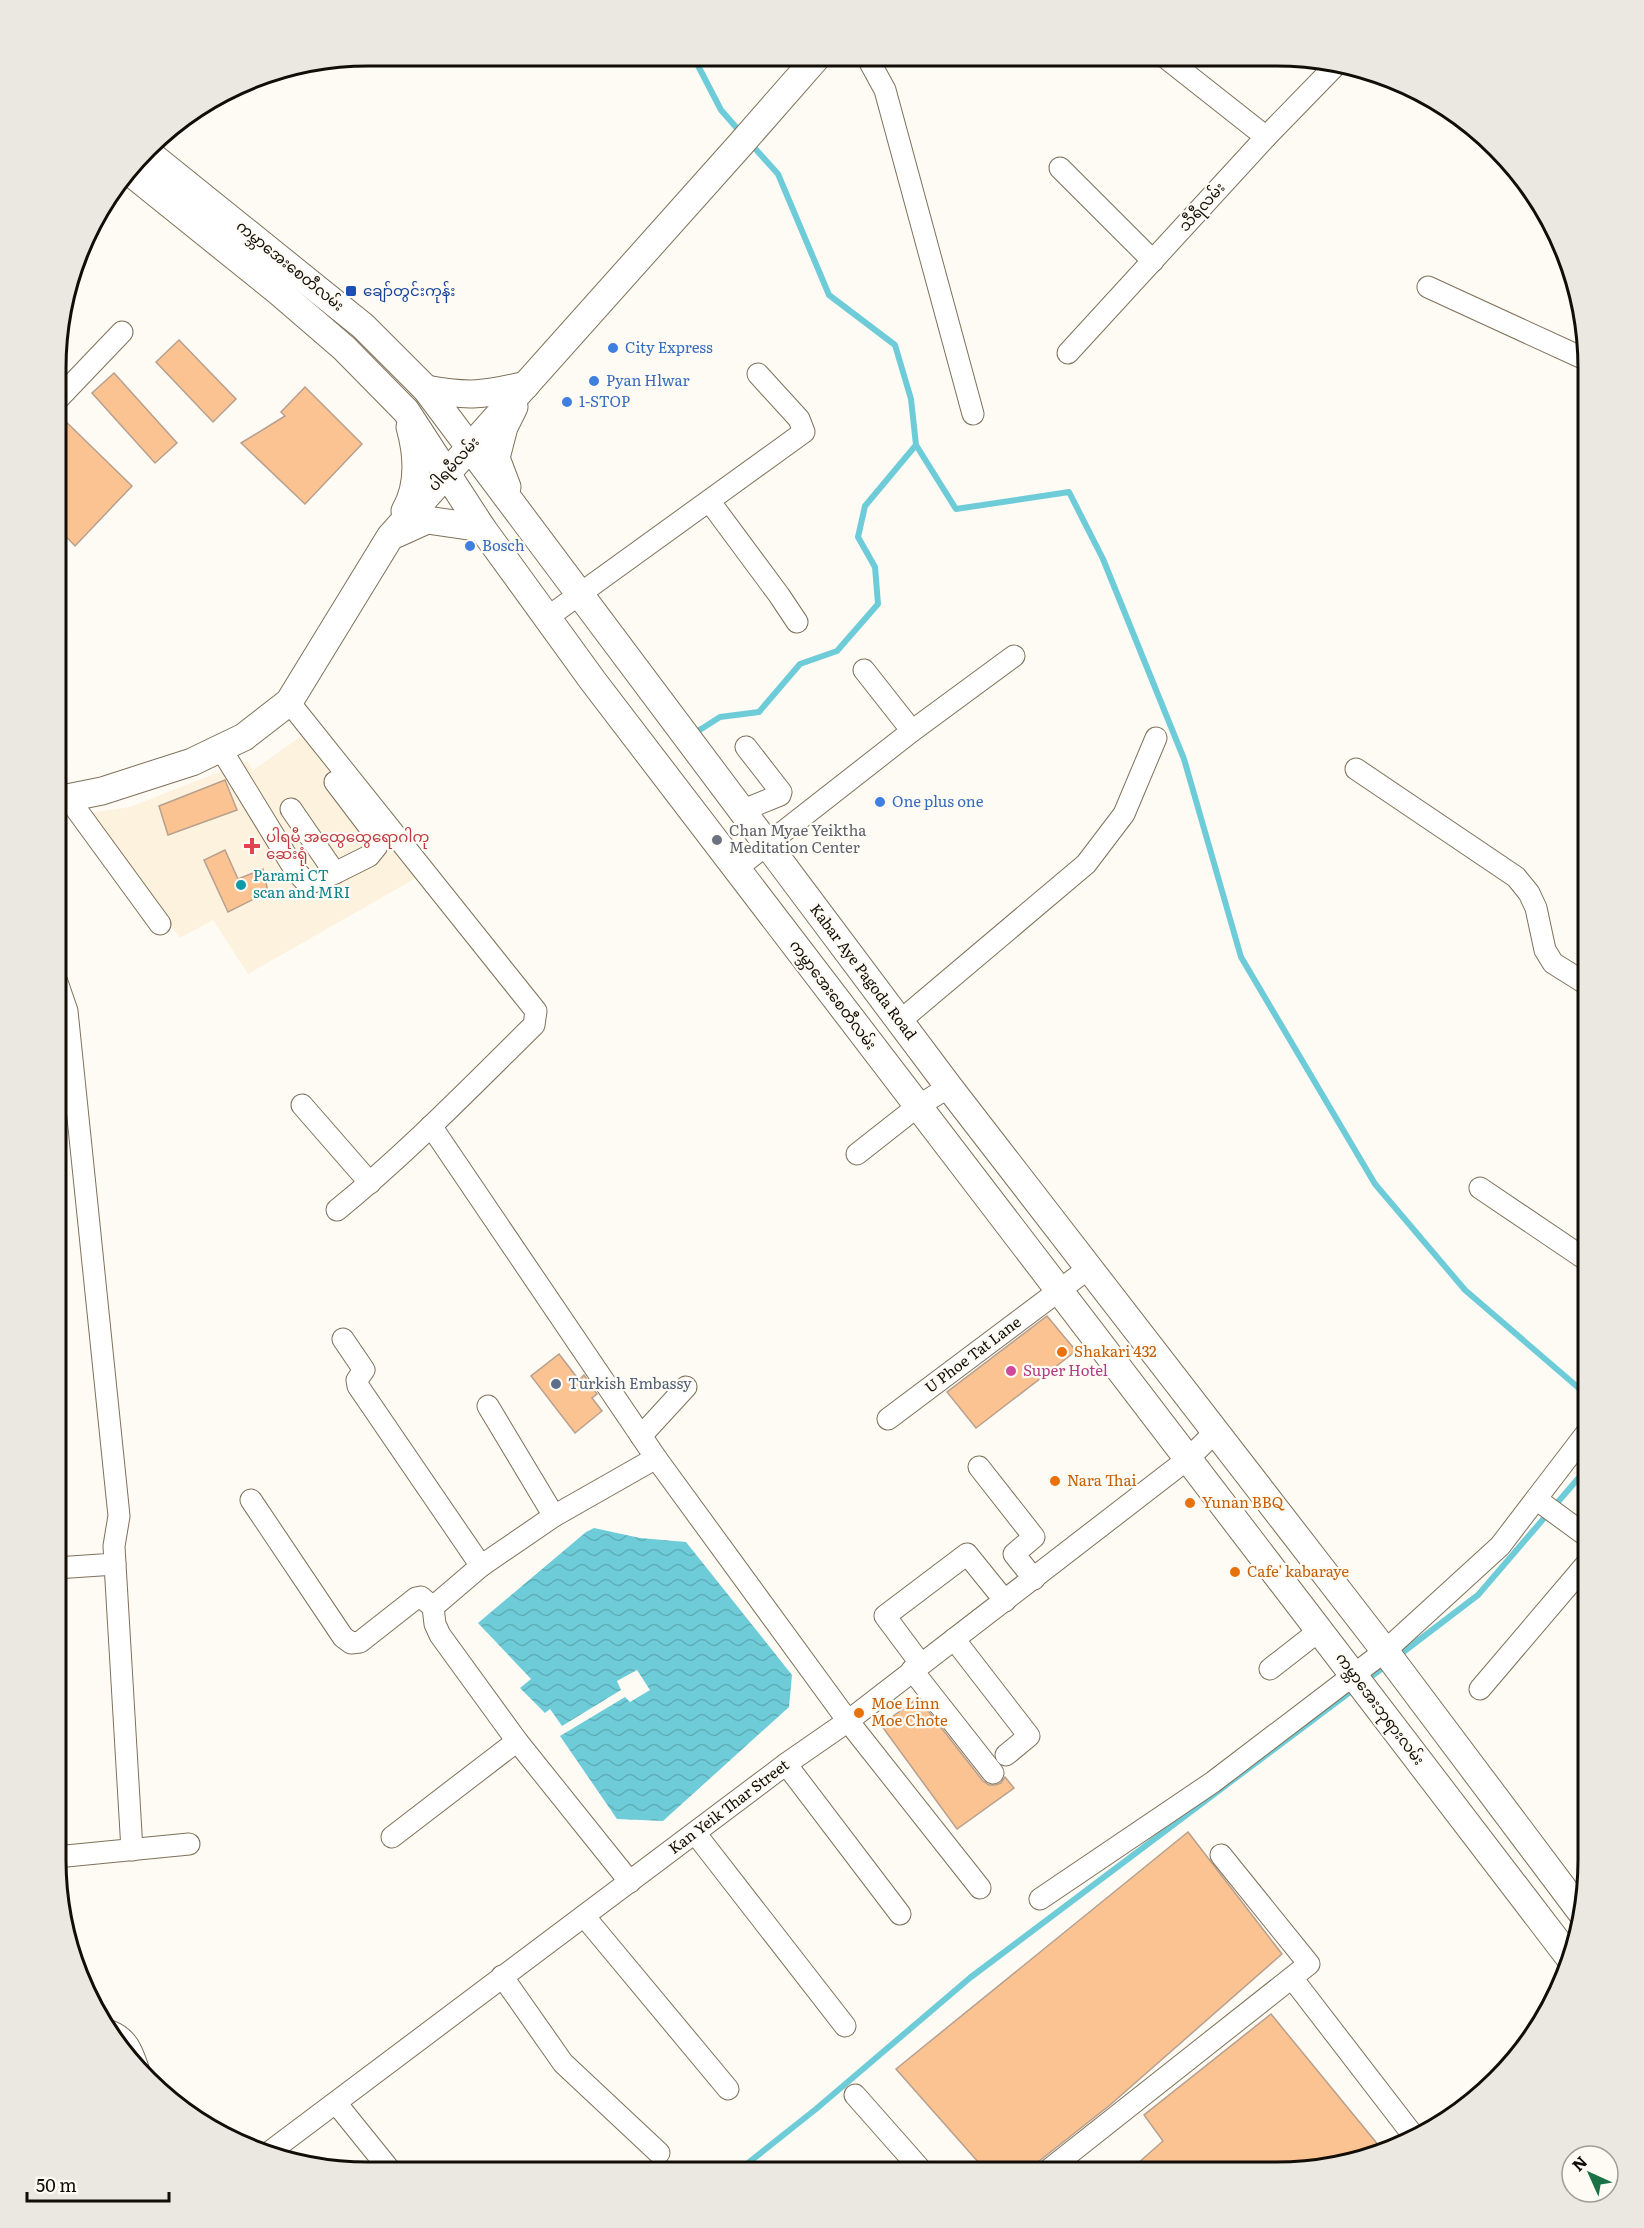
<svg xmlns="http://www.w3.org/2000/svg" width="1644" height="2228" viewBox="0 0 1644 2228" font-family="Literata,'Noto Sans Myanmar',serif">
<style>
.built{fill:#fdf2de}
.water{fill:url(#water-waves)}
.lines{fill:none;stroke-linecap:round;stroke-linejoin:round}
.stream{stroke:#6eccd8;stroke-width:6}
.building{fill:#fcc392;stroke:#b7a08d;stroke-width:1.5}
.minor-casing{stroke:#7e715a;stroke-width:23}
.major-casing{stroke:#7e715a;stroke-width:29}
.minor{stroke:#fff;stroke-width:21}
.major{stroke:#fff;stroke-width:27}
.transit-dot{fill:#1a4fb4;stroke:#fefbf5;stroke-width:2}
.shop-dot{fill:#3f7fe0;stroke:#fefbf5;stroke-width:2}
.worship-dot{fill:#6b7280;stroke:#fefbf5;stroke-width:2}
.health-dot{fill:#e0444e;stroke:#fefbf5;stroke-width:2}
.culture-dot{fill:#0f9aa8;stroke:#fefbf5;stroke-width:2}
.food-dot{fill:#e8710a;stroke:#fefbf5;stroke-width:2}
.hotel-dot{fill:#d1479c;stroke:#fefbf5;stroke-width:2}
.service-dot{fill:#5c6f8a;stroke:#fefbf5;stroke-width:2}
.labels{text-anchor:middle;stroke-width:4.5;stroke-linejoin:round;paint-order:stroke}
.street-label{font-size:15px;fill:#120d05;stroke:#fefbf5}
.transit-label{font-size:15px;fill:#164399;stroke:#fefbf5;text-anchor:start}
.shop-label{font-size:15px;fill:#366cbe;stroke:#fefbf5;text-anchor:start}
.worship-label{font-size:15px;fill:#5b616d;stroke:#fefbf5;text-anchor:start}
.health-label{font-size:15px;fill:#be3a42;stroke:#fefbf5;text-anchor:start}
.culture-label{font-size:15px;fill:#0d838f;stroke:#fefbf5;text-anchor:start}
.food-label{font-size:15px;fill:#c56008;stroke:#fefbf5;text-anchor:start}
.hotel-label{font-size:15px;fill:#b23c85;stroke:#fefbf5;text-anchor:start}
.service-label{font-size:15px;fill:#4e5e75;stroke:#fefbf5;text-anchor:start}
.rim{fill:none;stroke:#120d05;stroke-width:3}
</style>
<defs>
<pattern id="water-waves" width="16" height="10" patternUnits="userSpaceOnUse" patternTransform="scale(1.5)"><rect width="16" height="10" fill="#6eccd8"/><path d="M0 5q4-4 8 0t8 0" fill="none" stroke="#5eaeb8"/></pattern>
</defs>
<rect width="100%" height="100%" fill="#fefbf5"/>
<path class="built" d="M306,733L416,878L248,974L213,920L180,938L89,813L130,807L247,761L253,770Z"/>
<path class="water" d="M594,1528L640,1538L686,1542L792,1675L789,1707L663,1821L617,1819L560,1736L625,1697L630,1702L650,1690L637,1670L617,1681L621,1690L562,1726L550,1709L545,1713L520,1688L531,1679L478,1623L586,1532Z"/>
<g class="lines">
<g class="stream">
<path d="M693,56L721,110L742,134"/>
<path d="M916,445L956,509L1069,492L1103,559L1184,759L1241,957L1375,1184L1465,1290L1588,1396"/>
<path d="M695,733L720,717L759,712L800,664L837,651L878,604L875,567L858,537L865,506L916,445L911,399L895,345L829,295L778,174L751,144"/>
<path d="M1398,1656L1478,1595L1588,1467"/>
<path d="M1365,1681L1388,1664"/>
<path d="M738,2171L816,2109L971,1977L1354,1689"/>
</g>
</g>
<g class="building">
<path d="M179,340L236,399L213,422L156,362Z"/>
<path d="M114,373L177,443L155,463L92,393Z"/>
<path d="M305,387L362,444L305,504L241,443L285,416L281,412Z"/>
<path d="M58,414L132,486L75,546L58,528Z"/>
<path d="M225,780L237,810L168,835L159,806Z"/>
<path d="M225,850L238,879L263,869L268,892L228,912L204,860Z"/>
<path d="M1047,1316L1076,1351L976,1428L947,1392Z"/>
<path d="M559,1354L579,1380L584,1375L597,1394L592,1398L602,1411L575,1433L531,1376Z"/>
<path d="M918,1698L983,1781L989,1785H995L1001,1783L1005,1777L1014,1788L957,1829L881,1725Z"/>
<path d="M1188,1832L1282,1954L1110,2105L1038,2162L1034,2172H987L896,2069Z"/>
<path d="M1271,2014L1384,2152L1356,2162L1276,2172H1128L1163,2141L1144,2115Z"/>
</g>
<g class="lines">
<g class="minor-casing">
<g id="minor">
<path d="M867,57L885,90L973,414"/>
<path d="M1166,58L1266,137"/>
<path d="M1060,168L1153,261"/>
<path d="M1428,287L1587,360"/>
<path d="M1068,353L1266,137L1337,64"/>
<path d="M58,399L122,332"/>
<path d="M710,502L779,595L797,622"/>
<path d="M548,617L804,432L799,419L758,374"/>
<path d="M864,670L912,731"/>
<path d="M289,702L536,1011L534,1025C470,1088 407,1153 337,1210"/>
<path d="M221,749L295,870L304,880L313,882L335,873"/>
<path d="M1356,769L1516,877L1529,893L1536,908L1545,950L1553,963L1588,985"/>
<path d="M68,798L160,924"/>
<path d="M291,809L335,873L369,856L377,846L376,836L335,782"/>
<path d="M741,811L780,795L781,792L746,747"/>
<path d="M737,868L912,731L1014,656"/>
<path d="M900,1021L1086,864L1124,814L1156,738"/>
<path d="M302,1105L370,1183"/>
<path d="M431,1126L656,1458L848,1721L980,1888"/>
<path d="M857,1154L918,1106L949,1087"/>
<path d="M1480,1188L1588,1261"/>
<path d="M343,1339L364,1370L357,1380L358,1386L481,1566"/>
<path d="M488,1406L554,1516"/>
<path d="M888,1419L1089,1268"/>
<path d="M641,1436L686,1387"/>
<path d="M979,1467L1034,1537L1014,1554L1034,1579"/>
<path d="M1536,1499L1588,1537"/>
<path d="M251,1500L343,1637L351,1643L360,1642L416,1598L421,1597L433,1607L435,1624L440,1635L517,1741L630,1882"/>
<path d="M115,1564L132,1850"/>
<path d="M56,1568L115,1564L114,1546L119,1516L67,1011L57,982"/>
<path d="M433,1607L481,1566L554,1516L656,1458"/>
<path d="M954,1639L1029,1736L1006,1755"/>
<path d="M920,1663L885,1616L967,1554L1005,1601"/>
<path d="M1270,1669L1320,1630"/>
<path d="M912,1670L993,1773"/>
<path d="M1480,1689L1588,1562"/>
<path d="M786,1764L900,1914"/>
<path d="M695,1833L845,2026"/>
<path d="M392,1837L517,1741"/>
<path d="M56,1857L189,1844"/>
<path d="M1040,1899L1213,1782L1385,1651L1500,1546L1588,1431"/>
<path d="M584,1916L728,2089"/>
<path d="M502,1976L563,2063L659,2153"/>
<path d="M1292,1978L1416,2139"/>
<path d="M110,2031C129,2038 133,2054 139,2071"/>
<path d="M855,2095L923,2172"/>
<path d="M336,2103L390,2170"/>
<path d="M267,2154L786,1764L848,1721L1189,1458L1215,1432"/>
<path d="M1046,2172L1309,1964L1221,1855"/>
</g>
</g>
<g class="major-casing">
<g id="major">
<path d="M147,152L363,326L426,389L949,1087L1385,1651L1581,1912"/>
<path d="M130,172L279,292L344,348L406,411L482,528L593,681L1572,1961"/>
<path d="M426,389C468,397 485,395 526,385"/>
<path d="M507,487L496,458L504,427L514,407"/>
<path d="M405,511C420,485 418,456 410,427"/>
<path d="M396,534L427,520L482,528"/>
<path d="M57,800L102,791L192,762L244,737L289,702L390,537L740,145L817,57"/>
</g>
</g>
<use href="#minor" class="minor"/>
<use href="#major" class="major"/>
</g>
<rect class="transit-dot" x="345" y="285" width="12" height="12" rx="3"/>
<g class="shop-dot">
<circle cx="613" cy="348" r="6"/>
<circle cx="594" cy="381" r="6"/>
<circle cx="567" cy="402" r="6"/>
<circle cx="470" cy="546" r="6"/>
<circle cx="880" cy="802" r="6"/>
</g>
<circle class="worship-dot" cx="717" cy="840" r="6"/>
<path class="health-dot" d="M249 837h6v6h6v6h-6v6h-6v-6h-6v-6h6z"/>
<circle class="culture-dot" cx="241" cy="885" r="6"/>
<g class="food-dot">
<circle cx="1062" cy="1352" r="6"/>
<circle cx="1055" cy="1481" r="6"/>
<circle cx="1190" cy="1503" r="6"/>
<circle cx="1235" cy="1572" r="6"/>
<circle cx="859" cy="1713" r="6"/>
</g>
<circle class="hotel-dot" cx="1011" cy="1371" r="6"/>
<circle class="service-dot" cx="556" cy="1384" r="6"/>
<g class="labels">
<g class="street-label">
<text transform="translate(1202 207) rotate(-48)" y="5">သီရီလမ်း</text>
<text transform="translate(290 266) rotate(39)" y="5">ကမ္ဘာအေးစေတီလမ်း</text>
<text transform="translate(454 464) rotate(-48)" y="5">ပါရမီလမ်း</text>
<text transform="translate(863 972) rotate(53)" y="5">Kabar Aye Pagoda Road</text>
<text transform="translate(833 995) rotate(53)" y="5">ကမ္ဘာအေးစေတီလမ်း</text>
<text transform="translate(973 1355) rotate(-37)" y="5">U Phoe Tat Lane</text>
<text transform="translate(1380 1709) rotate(53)" y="5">ကမ္ဘာအေးဘုရားလမ်း</text>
<text transform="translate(729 1807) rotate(-37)" y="5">Kan Yeik Thar Street</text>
</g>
<g class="transit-label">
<text x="363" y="296">ချော်တွင်းကုန်း</text>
</g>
<g class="shop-label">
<text x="625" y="353">City Express</text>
<text x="606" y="386">Pyan Hlwar</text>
<text x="579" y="407">1-STOP</text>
<text x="482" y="551">Bosch</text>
<text x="892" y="807">One plus one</text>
</g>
<g class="worship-label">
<text x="729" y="836">Chan Myae Yeiktha<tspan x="729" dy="17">Meditation Center</tspan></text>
</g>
<g class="health-label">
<text x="266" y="842">ပါရမီ အထွေထွေရောဂါကု<tspan x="266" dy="17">ဆေးရုံ</tspan></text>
</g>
<g class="culture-label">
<text x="253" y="881">Parami CT<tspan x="253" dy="17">scan and MRI</tspan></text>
</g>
<g class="food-label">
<text x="1074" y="1357">Shakari 432</text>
<text x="1067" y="1486">Nara Thai</text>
<text x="1202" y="1508">Yunan BBQ</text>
<text x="1247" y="1577">Cafe' kabaraye</text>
<text x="871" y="1709">Moe Linn<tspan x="871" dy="17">Moe Chote</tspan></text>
</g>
<g class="hotel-label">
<text x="1023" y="1376">Super Hotel</text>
</g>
<g class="service-label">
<text x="568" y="1389">Turkish Embassy</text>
</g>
</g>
<path d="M0 0H1644V2228H0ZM368 66H1276A302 302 0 0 1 1578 368V1860A302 302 0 0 1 1276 2162H368A302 302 0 0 1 66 1860V368A302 302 0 0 1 368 66Z" fill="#ebe8e2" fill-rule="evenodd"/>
<path class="rim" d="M368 66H1276A302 302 0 0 1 1578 368V1860A302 302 0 0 1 1276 2162H368A302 302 0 0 1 66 1860V368A302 302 0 0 1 368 66Z"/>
<g transform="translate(1590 2174) rotate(315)"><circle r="28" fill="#fefbf5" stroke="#a09c95" stroke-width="1.5"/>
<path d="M0-4.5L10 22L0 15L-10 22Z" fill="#197145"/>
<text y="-9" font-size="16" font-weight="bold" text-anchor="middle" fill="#120d05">N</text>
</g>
<path d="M27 2192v9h142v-9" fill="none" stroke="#120d05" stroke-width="3"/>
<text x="36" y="2192" font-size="18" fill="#120d05" stroke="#fefbf5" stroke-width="4.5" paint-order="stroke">50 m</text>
</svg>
